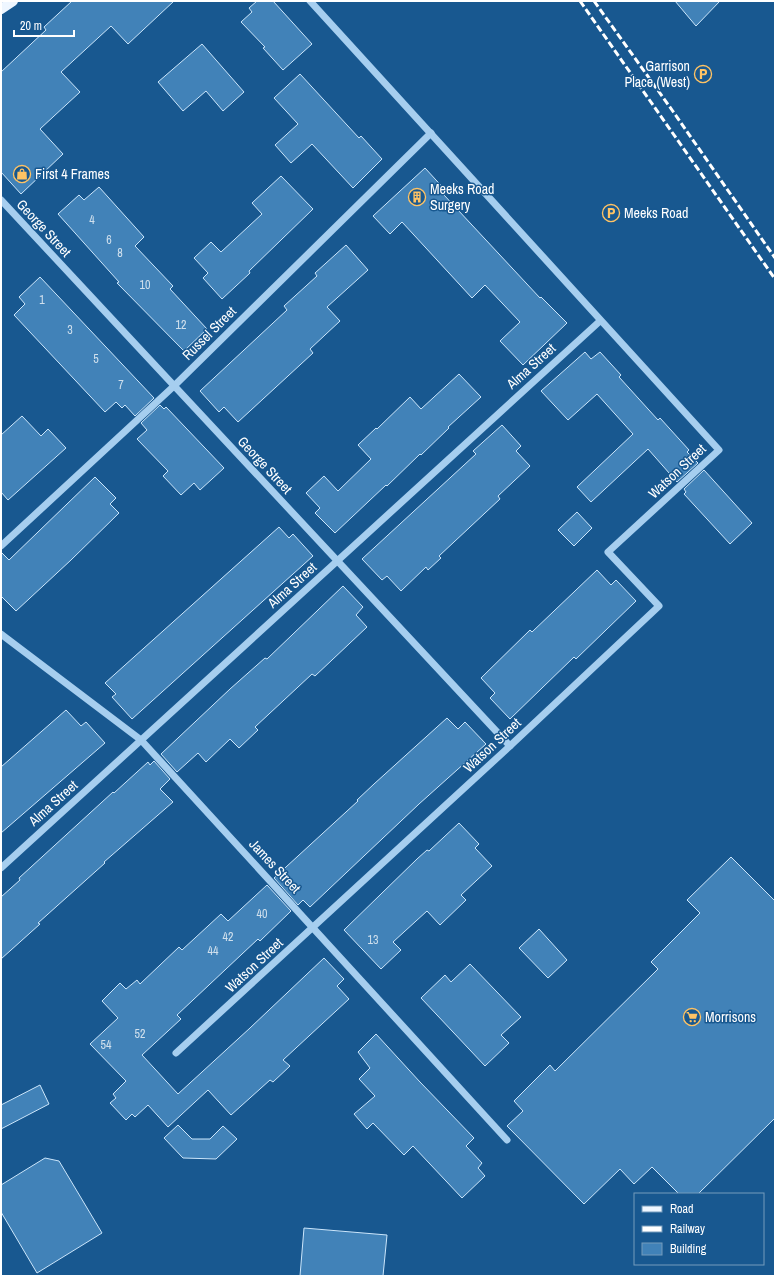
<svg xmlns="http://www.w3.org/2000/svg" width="776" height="1277" viewBox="0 0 776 1277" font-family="'Archivo Narrow',sans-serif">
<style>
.building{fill:#4182b8;stroke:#cce6fb}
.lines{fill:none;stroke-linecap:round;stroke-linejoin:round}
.minor{stroke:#a6ceef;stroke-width:7}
.major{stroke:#eef6ff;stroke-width:10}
.rail{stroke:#fff;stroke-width:3;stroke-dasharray:7 3;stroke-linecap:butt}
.labels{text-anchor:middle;stroke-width:3;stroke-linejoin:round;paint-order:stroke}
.number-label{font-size:12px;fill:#d0e0ed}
.poi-label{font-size:14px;fill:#fff;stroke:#185890;text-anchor:start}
.street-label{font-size:14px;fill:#fff;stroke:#185890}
</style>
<rect width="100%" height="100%" fill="#185890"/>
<g class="building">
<path d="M72,1H174L128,44L111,26L61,72L80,92L40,129L63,154L21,194L1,172V72L46,30L44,27Z"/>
<path d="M257,1H273L312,44L283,70L263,48L265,47L241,22L252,12L249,8Z"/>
<path d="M675,1H720L696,26Z"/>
<path d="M202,44L244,92L223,111L206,91L183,111L158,82Z"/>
<path d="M300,74L359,138L361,136L382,159L353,188L312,144L291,163L275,145L298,124L274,98Z"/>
<path d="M425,168L447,192L444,195L540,298L541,297L567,323L523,365L500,341L520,322L485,285L472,298L402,222L390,234L373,216Z"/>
<path d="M281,176L313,209L249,271L250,273L222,299L203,278L208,273L194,258L211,242L221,252L262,214L252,203Z"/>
<path d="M99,187L144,237L135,246L173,286L170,289L207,329L184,351L117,283L119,282L58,214L79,195L84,200Z"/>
<path d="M346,245L368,270L327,307L340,321L310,349L313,353L238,422L224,407L219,412L200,391L287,310L284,306L317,276L315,273Z"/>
<path d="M40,277L154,398L135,416L125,405L122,408L116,402L105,412L14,315L25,304L19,297Z"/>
<path d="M585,352L591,359L600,352L621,375L619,377L658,420L660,418L689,450L687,452L698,463L677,482L648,449L591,502L577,487L633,434L597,394L568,420L541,391Z"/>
<path d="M459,374L481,397L448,427L449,428L421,455L420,454L387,486L386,485L335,533L315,513L320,508L306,493L324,476L338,491L371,459L358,445L376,428L377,429L410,397L421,409Z"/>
<path d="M160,405L164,409L166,407L224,468L200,490L194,483L181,495L163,476L168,471L137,439L147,430L141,423Z"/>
<path d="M22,416L41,436L48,429L66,448L8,500L1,492V435Z"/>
<path d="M502,425L521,446L516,451L530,466L498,496L500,499L439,556L441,558L428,570L426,567L401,591L387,576L382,580L362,559L476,454L473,451Z"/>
<path d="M704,470L752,523L730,544L684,494L686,492L684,489Z"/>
<path d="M95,477L116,498L110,504L119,513L71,560L16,611L1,596V552L9,560Z"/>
<path d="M577,512L592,528L574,546L558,530Z"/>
<path d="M279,527L289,538L293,534L313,556L132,719L112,697L116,694L105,683Z"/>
<path d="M597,570L611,585L616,580L636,601L576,659L574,657L510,719L490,698L495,693L481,678L530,630L532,632Z"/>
<path d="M343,586L363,607L356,615L367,627L315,676L312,674L255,727L258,730L239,748L230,739L206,762L198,753L177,772L161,754L230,689L265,658L267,659Z"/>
<path d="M66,710L81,726L86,722L105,743L1,833V767Z"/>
<path d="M447,718L458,729L465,722L486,744L419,804L310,907L303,900L298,905L274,878L358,801L357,800L374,784Z"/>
<path d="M154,761L170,779L160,789L173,802L104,862L105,863L38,923L40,924L1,959V897L20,880L19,878L113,792L114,793L148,762L150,765Z"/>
<path d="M459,823L479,844L475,848L492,866L461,895L466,900L440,925L427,911L393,942L401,950L381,969L344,930L417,859L427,850L429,851Z"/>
<path d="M731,857L775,901V1118L698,1194H679L652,1167L634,1184L620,1169L584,1204L507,1126L523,1111L514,1101L550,1065L555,1071L658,969L651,962L700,913L687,900Z"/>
<path d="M267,885L291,911L260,941L258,939L177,1015L181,1019L142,1055L178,1094L250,1028L324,958L344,979L337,986L349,999L283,1060L290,1066L273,1082L270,1080L231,1115L208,1090L168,1127L148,1105L135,1117L132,1114L126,1120L110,1103L116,1098L113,1094L126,1081L90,1044L118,1018L102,1001L120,983L126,989L137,980L140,984L179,947L182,950L221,914L228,921Z"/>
<path d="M539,929L567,960L548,978L519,948Z"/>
<path d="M470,964L521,1017L501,1035L509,1043L485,1066L421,998L445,975L451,982Z"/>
<path d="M376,1034L420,1082L474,1138L466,1146L482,1163L478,1168L485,1176L462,1198L413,1146L404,1155L373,1123L367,1129L354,1114L375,1096L359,1079L370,1068L358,1052Z"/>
<path d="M40,1085L49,1104L1,1129V1105Z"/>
<path d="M178,1125L192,1139H210L223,1126L237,1139L216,1159L183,1158L164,1138Z"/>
<path d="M45,1158L59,1161L102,1233L37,1273L1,1212V1185Z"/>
<path d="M304,1228L387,1235L383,1276H300Z"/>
</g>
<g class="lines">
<g class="minor">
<path d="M1,200L510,746"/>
<path d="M1,546L174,386L431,133"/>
<path d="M1,634L141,740L507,1140"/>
<path d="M1,868L600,321"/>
<path d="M176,1053L510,746L659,606L608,552L719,450L310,1"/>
</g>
<path class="major" d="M1,9L13,1"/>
<g class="rail">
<path d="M580,1L775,279"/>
<path d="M594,1L672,110L775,258"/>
</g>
</g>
<defs>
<g id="parking-ring" transform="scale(0.9)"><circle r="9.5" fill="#185890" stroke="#ffc364" stroke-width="1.5"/><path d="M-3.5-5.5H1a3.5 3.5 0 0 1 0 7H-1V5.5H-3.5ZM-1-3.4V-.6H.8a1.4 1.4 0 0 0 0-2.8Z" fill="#ffc364"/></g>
<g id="shop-ring" transform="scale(0.9)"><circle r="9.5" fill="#185890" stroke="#ffc364" stroke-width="1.5"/><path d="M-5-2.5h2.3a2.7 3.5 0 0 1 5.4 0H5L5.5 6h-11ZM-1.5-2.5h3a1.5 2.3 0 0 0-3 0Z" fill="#ffc364"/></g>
<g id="building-ring" transform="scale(0.9)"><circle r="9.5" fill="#185890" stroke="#ffc364" stroke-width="1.5"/><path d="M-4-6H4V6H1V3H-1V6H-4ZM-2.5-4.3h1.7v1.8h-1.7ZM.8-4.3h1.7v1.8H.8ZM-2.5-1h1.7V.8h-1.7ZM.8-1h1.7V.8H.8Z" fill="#ffc364"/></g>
<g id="supermarket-ring" transform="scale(0.9)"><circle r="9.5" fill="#185890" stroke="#ffc364" stroke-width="1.5"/><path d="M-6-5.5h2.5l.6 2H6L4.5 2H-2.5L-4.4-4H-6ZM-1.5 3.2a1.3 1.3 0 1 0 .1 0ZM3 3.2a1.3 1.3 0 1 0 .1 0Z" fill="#ffc364"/></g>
</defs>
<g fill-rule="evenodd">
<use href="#parking-ring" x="703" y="74"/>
<use href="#shop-ring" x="22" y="174"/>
<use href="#building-ring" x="417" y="197"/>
<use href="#parking-ring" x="611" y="213"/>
<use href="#supermarket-ring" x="692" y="1017"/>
</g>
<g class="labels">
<g class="number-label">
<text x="92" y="224">4</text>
<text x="109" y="244">6</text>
<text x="120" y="257">8</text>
<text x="145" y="289">10</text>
<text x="42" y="304">1</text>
<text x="181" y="329">12</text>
<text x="70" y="334">3</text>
<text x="96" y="363">5</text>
<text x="121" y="389">7</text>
<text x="262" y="918">40</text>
<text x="228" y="941">42</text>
<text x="373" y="944">13</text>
<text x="213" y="955">44</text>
<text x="140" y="1038">52</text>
<text x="106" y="1049">54</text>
</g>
<g class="poi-label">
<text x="690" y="71" text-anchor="end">Garrison<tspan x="690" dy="16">Place (West)</tspan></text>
<text x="35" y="179">First 4 Frames</text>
<text x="430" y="194">Meeks Road<tspan x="430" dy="16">Surgery</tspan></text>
<text x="624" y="218">Meeks Road</text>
<text x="705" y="1022">Morrisons</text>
</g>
<g class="street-label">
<text transform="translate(44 228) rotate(47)" y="5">George Street</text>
<text transform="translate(209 333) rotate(-45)" y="5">Russel Street</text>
<text transform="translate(531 366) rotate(-42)" y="5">Alma Street</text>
<text transform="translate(265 465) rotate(47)" y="5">George Street</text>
<text transform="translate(677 471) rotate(-43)" y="5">Watson Street</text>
<text transform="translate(292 585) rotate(-42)" y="5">Alma Street</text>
<text transform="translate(492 745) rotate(-43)" y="5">Watson Street</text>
<text transform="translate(53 803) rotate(-42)" y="5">Alma Street</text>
<text transform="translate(275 866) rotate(47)" y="5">James Street</text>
<text transform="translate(254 965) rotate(-43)" y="5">Watson Street</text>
</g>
</g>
<rect width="776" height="1277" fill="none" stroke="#ffffff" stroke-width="4"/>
<rect x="634" y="1193" width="130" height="72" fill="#185890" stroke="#749bbc"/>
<rect x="642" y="1206" width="20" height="6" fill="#eef6ff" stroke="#749bbc"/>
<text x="670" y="1213" font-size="12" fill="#ffffff">Road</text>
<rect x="642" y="1226" width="20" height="6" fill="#ffffff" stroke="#749bbc"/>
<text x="670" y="1233" font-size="12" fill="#ffffff">Railway</text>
<rect x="642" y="1243" width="20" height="12" fill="#4182b8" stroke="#749bbc"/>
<text x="670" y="1253" font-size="12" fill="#ffffff">Building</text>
<path d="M14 30v6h60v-6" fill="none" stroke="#ffffff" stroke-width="2"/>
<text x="20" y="30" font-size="12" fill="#ffffff" stroke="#185890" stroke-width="3" paint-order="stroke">20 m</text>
</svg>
